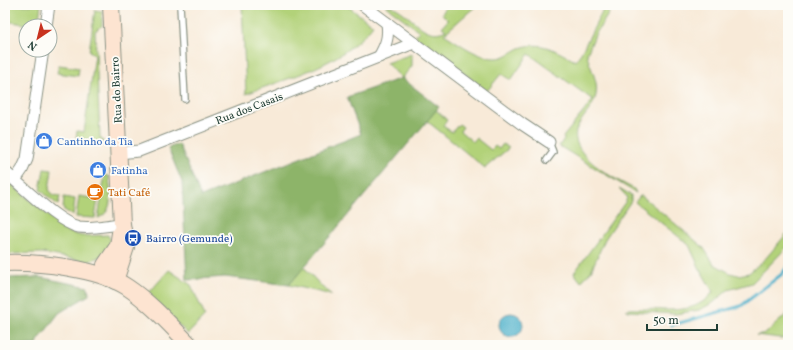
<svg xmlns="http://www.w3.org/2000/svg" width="793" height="350" viewBox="0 0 793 350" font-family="Vollkorn,serif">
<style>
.green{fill:#b2d279;stroke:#688856}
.forest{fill:#8db469;stroke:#56784e}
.water{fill:#4bb0ca;stroke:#35767f}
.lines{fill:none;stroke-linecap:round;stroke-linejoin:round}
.stream{stroke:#4bb0ca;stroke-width:3}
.lane-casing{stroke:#8c9486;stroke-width:8}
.street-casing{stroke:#8c9486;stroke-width:13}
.secondary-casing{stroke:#8c9486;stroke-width:18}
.lane{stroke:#fff;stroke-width:5.5}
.street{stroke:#fff;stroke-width:11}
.secondary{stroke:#fde4d1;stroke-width:16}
.labels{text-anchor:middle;stroke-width:3.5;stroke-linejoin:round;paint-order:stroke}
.street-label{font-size:11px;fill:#1f3d34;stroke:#fdfcf7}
.shop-label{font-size:11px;fill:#366cbe;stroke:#fdfcf7;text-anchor:start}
.food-label{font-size:11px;fill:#c56008;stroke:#fdfcf7;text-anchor:start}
.transit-label{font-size:11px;fill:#164399;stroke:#fdfcf7;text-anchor:start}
</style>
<rect width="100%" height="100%" fill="#fdfcf7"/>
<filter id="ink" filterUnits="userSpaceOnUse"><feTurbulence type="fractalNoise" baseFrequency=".025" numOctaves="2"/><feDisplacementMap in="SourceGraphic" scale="8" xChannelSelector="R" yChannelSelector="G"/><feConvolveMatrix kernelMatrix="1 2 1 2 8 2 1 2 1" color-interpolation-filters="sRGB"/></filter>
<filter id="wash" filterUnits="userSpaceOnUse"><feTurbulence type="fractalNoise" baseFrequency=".012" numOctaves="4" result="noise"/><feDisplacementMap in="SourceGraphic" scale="16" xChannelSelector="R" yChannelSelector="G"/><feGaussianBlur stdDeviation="0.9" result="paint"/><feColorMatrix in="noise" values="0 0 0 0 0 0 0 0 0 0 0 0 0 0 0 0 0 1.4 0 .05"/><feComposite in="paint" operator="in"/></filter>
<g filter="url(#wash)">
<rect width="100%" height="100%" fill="#f8ead8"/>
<g class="green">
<path d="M5,5H41L38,26L5,21Z"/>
<path d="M242,5H346L373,25C343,65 290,77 246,94Z"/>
<path d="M385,5C407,5 422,43 446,30L442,27L448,20L442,14L447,5H477L444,34C459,43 479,59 497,58C505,58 513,51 520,48C541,40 557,51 575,61L581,53L603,10L608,9L609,13L595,35L587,54C589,68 599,79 596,95C594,107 583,116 578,126C564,153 615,179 634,189L636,193L559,146L564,139L563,137L593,100L529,54L511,80L501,74L487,91L415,36L419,31Z"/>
<path d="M95,10L102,11V26L95,31L100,137L104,143L76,138L77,131L84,132L95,55L89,51Z"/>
<path d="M412,54V66L402,78L386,63Z"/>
<path d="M59,65L79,68L78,76L57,73Z"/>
<path d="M436,110L447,120L443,126L452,132L459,124L463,127L460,131L473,142L476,138L491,150L495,146L499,149L503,144L509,148L485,168L427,121Z"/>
<path d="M44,169L52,170L49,189L52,195L60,196L58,205L40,190Z"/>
<path d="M105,175L109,176C110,190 115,212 98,218Z"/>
<path d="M5,179L68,232L82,236L108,235L111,241L105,254L88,262L42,253L5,254Z"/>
<path d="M619,188L631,195V201L605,239L591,271L581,282L574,273L626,201L627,197Z"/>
<path d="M79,196L98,199L95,218L76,217Z"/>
<path d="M640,196H642L703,247L714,264L730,273L738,275L749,273L766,258L788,232V246L752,283L728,290L713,303L699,310L675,314L629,311L626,310C630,308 638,309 644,309C670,310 696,314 713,292L700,269L689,245L635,202Z"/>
<path d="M64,197L75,199L73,216L63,209Z"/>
<path d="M304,267L323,288L332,295L289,285Z"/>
<path d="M169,270L191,285L205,316L188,334L147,295Z"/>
<path d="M788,313V339L756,335L766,333Z"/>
</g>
<g class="forest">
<path d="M402,78L439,107L289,285L225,277L187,280L182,182L168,148L179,144L201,197L361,134L347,97Z"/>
<path d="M39,277L88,287L89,295L59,313L38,341L37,345H5V278Z"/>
</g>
<circle class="water" cx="511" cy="325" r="12"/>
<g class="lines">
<path class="stream" d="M672,325L741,306L782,274L788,266"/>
</g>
</g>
<g filter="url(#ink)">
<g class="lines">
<g class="lane-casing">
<g id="lane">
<path d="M180,5L185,99"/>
<path d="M547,160L553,152L549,142"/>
</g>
</g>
<g class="street-casing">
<g id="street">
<path d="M363,5L522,124L549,142"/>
<path d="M46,26L49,5"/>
<path d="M379,57C386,45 389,37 387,23"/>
<path d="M118,153L139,151L414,43"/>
<path d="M5,172C23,186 58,223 79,227C93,229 108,225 122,224"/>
<path d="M15,180L22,170L27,159L43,50"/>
</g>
</g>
<g class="secondary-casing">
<g id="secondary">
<path d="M111,5L122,224L126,247L115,281"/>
<path d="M5,263C39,262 98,268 127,287C151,303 170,325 190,345"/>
<path d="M108,278L105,265L118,246L120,233"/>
</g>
</g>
<use href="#lane" class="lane"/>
<use href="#street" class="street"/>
<use href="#secondary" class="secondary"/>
</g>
</g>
<defs>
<g id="shop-disc" transform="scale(0.9)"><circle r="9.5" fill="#3f7fe0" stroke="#fdfcf7"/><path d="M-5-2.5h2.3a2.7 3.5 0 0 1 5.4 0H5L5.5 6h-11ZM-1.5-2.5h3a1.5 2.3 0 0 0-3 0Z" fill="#fff"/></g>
<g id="cafe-disc" transform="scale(0.9)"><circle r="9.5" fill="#e8710a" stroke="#fdfcf7"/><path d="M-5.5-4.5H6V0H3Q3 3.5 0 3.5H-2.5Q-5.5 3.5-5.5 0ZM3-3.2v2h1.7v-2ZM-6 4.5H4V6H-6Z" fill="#fff"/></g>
<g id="bus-disc" transform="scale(0.9)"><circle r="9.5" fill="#1a4fb4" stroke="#fdfcf7"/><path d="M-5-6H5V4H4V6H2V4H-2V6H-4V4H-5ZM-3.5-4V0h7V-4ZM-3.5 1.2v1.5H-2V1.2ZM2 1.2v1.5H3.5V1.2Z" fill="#fff"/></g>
</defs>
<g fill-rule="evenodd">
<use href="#shop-disc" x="44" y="141"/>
<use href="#shop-disc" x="98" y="170"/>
<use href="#cafe-disc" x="95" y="192"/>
<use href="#bus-disc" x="133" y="238"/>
</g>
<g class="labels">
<g class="street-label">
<text transform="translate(116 90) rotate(-93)" y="4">Rua do Bairro</text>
<text transform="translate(249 108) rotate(-21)" y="4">Rua dos Casais</text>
</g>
<g class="shop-label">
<text x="57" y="145">Cantinho da Tia</text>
<text x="111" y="174">Fatinha</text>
</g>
<g class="food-label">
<text x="108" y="196">Tati Café</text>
</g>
<g class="transit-label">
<text x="146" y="242">Bairro (Gemunde)</text>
</g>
</g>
<rect width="793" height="350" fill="none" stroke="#fdfcf7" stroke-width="20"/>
<g transform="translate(38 38) rotate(215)"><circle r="19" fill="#fdfcf7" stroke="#a4b0a9"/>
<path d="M0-3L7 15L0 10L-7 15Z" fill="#c8321e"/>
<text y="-6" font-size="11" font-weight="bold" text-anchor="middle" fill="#1f3d34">N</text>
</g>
<path d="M647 324v6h70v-6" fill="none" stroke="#1f3d34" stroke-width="2"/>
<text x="653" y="324" font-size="12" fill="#1f3d34" stroke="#fdfcf7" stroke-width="3" paint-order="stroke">50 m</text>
</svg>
